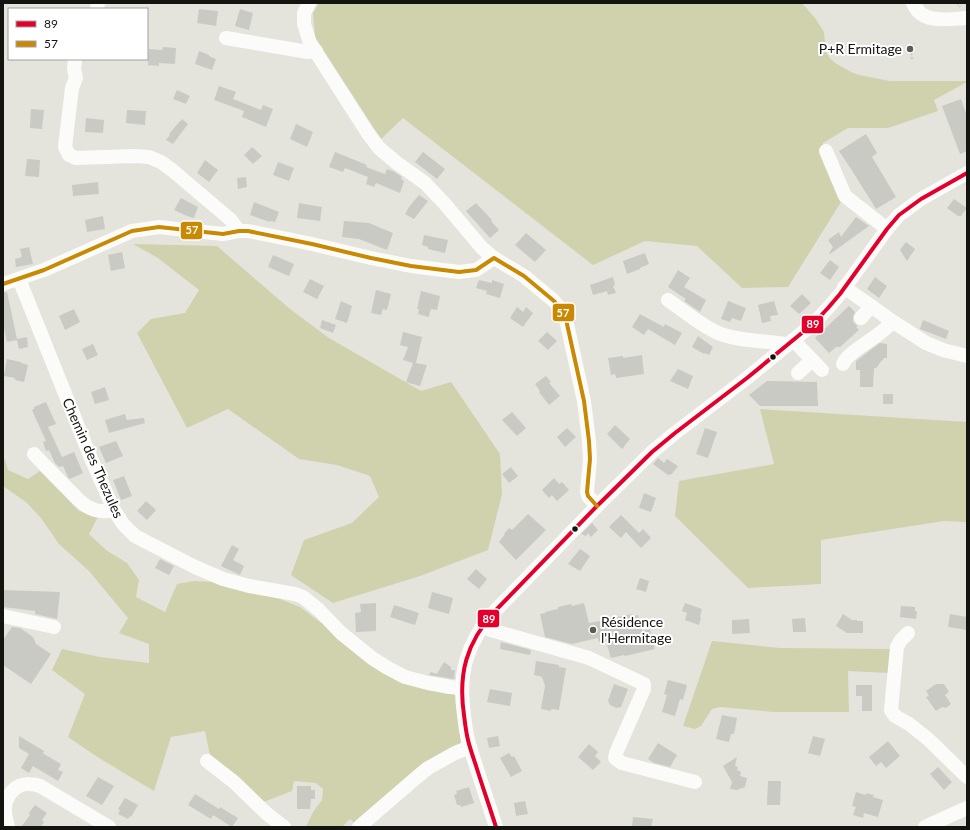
<svg xmlns="http://www.w3.org/2000/svg" width="970" height="830" viewBox="0 0 970 830" font-family="Lato,sans-serif">
<style>
.green{fill:#d0d1ad}
.building{fill:#cacac4}
.lines{fill:none;stroke-linecap:round;stroke-linejoin:round}
.path{stroke:#c3c3c1;stroke-width:2;stroke-dasharray:2 2;stroke-linecap:butt}
.minor{stroke:#fbfbfa;stroke-width:14}
.bus-1-casing{stroke:#fff;stroke-width:7}
.bus-2-casing{stroke:#fff;stroke-width:7}
.bus-1{stroke:#e4002b;stroke-width:4}
.bus-2{stroke:#c98903;stroke-width:4}
.poi-dot{fill:#5c5c57;stroke:#fff;stroke-width:1.5}
.bus-dot{fill:#13130f;stroke:#fff;stroke-width:1.5}
.labels{text-anchor:middle;stroke-width:4;stroke-linejoin:round;paint-order:stroke}
.poi-label{font-size:14px;fill:#13130f;stroke:#fff;text-anchor:end}
.street-label{font-size:14px;fill:#13130f;stroke:#fff}
.line-badge{stroke:#fff;stroke-width:1.5}
.badge-label{font-size:11px;text-anchor:middle;font-weight:bold;fill:#fff}
</style>
<rect width="100%" height="100%" fill="#e4e4dd"/>
<g class="green">
<path d="M319,3H802L815,18L824,32L826,52L830,58L835,63L851,72L859,75L890,81H967V82L934,100L938,111L888,128H848L823,143L821,152L841,202L788,287L742,288L697,246L645,241L593,265L403,118L381,139L315,37L313,13Z"/>
<path d="M133,244L217,246L290,309L329,338L421,391L451,382L500,454L502,494L488,550L420,576L333,603L291,575L304,540L352,523L379,497L370,476L337,465L299,459L228,409L187,428L137,333L151,319L185,313L199,290L158,258Z"/>
<path d="M760,409L967,422V522L944,521L821,540V584L748,588L675,516L679,481L774,464Z"/>
<path d="M3,459L5,460L8,470L28,479L40,471L79,511L98,517L89,534L106,550L127,563L139,580L136,597L165,612L177,584L194,581L213,582L280,599L300,607L390,674L447,691L455,695L461,742L458,747L356,824L350,819L342,827H306L313,812L322,800L323,789L316,783L294,781L292,791L261,803L214,763L209,751L205,731L171,737L154,791L99,758L68,737L85,694L52,670L62,649L100,657L149,663V644L119,633L128,618L89,571L59,544L41,518L26,502L3,486Z"/>
<path d="M712,641L780,648L891,649L889,673L848,671L849,712H774L720,707L712,709L701,726L695,729L683,726Z"/>
</g>
<g class="building">
<path d="M199,9L218,11L216,26L197,23Z"/>
<path d="M240,9L253,13L249,30L235,26Z"/>
<path d="M163,47L176,48L175,64L159,63V66L148,65L149,49L162,50Z"/>
<path d="M199,51L209,55V56L216,59L212,70L195,64Z"/>
<path d="M219,86L236,92L233,99L261,110L263,105L273,109L266,127L242,117L244,111L214,100Z"/>
<path d="M177,90L190,96L186,104L173,99Z"/>
<path d="M961,99L967,116V151L960,154L942,106Z"/>
<path d="M31,109L44,110L42,129L30,128Z"/>
<path d="M127,110L146,111L145,125L126,123Z"/>
<path d="M86,118L104,120L103,133L85,132Z"/>
<path d="M182,119L188,124L173,144L166,140L170,135L169,134L180,121H181Z"/>
<path d="M296,124L313,132L307,147L290,139Z"/>
<path d="M866,134L877,153L872,157L896,197L876,209L851,169L839,151Z"/>
<path d="M252,147L262,156L253,164L244,155Z"/>
<path d="M335,152L367,165L366,167L385,174L387,169L393,171L402,177L401,179L404,181L400,193L376,183L374,187L366,184L368,177L345,168L343,172L329,167Z"/>
<path d="M423,152L445,169L437,179L415,162Z"/>
<path d="M27,159L40,160L39,177L25,176Z"/>
<path d="M205,160L218,170L209,182L197,173Z"/>
<path d="M278,162L294,168L289,181L273,175Z"/>
<path d="M246,177L247,187L238,189L237,178Z"/>
<path d="M98,182L99,194L73,196L72,185Z"/>
<path d="M419,195L428,201L414,219L405,214L409,207Z"/>
<path d="M181,198L198,207L194,218L187,216L174,210Z"/>
<path d="M954,199L967,208L961,216H958L947,208Z"/>
<path d="M254,202L279,212L275,222L271,221L270,222L250,215Z"/>
<path d="M299,203L322,207L320,221L297,218Z"/>
<path d="M476,203L492,220L491,221L499,230L490,238L466,211Z"/>
<path d="M103,216L105,229L87,232L85,220Z"/>
<path d="M856,217L869,226L830,254L829,253L833,247L828,240L839,232L841,237Z"/>
<path d="M344,221L369,223L393,233L387,250L359,239L342,237Z"/>
<path d="M526,233L546,250L535,262L515,245Z"/>
<path d="M424,235L448,240L445,253L428,249V247L422,245Z"/>
<path d="M906,242L915,249L907,261L900,250Z"/>
<path d="M29,247L33,264L16,267L15,259L22,257L20,249Z"/>
<path d="M122,252L125,268L111,271L108,255Z"/>
<path d="M645,253L649,264L640,268V269L627,274L623,261Z"/>
<path d="M273,255L294,264L289,276L268,267Z"/>
<path d="M830,260L839,267L830,280L820,273Z"/>
<path d="M678,270L690,278L684,287L706,300L700,312L684,301L686,299L668,287Z"/>
<path d="M613,277L615,285L613,286L616,293L608,295L607,291L593,295L590,285Z"/>
<path d="M875,277L887,286L879,298L867,289Z"/>
<path d="M310,279L324,286L317,299L303,292Z"/>
<path d="M479,280L492,283V280L504,284L500,298L486,294L487,291L476,288Z"/>
<path d="M376,290L391,294L387,310L383,309L381,315L371,313Z"/>
<path d="M421,291L440,296L437,310L431,309V311H430L429,317L418,314L419,309H417Z"/>
<path d="M3,292H7L17,339L27,337L28,347L19,349L17,340L7,342L3,323Z"/>
<path d="M802,294L811,303L799,314L790,306Z"/>
<path d="M341,301L352,306L347,323L335,319Z"/>
<path d="M728,301L746,308L741,321L732,318L730,322L721,319Z"/>
<path d="M774,301L778,315L770,316L771,321L762,323L758,305Z"/>
<path d="M849,306L855,312L853,316V321L855,324L858,326L856,327L859,330L840,347H836L829,353L815,338Z"/>
<path d="M517,307L523,312L526,307L533,313L523,327L510,318Z"/>
<path d="M74,309L80,322L65,330L59,316Z"/>
<path d="M640,314L664,327L665,324L682,333L675,345L648,329L644,335L632,327Z"/>
<path d="M322,320L336,325L333,333L320,328Z"/>
<path d="M923,320L949,331L946,339L920,329Z"/>
<path d="M403,332L422,337L416,363L427,365L420,386L406,382L413,363L403,360L408,347L400,345Z"/>
<path d="M547,332L557,341L548,350L538,341Z"/>
<path d="M698,336L713,347L709,355L705,353L704,354L692,347Z"/>
<path d="M880,343L887,344V358H884L876,368H874L873,387H860V370H856V361Z"/>
<path d="M93,344L98,355L87,360L82,349Z"/>
<path d="M642,355L644,374L616,378L615,374L611,375L608,358L623,356V358Z"/>
<path d="M7,359L21,362V363L28,365L24,382L15,380V378L4,376Z"/>
<path d="M678,369L693,376L688,389L670,381Z"/>
<path d="M546,376L551,382L549,383L560,396L549,405L539,392L540,391L535,384Z"/>
<path d="M767,381L817,382L818,406H760L749,395Z"/>
<path d="M105,387L109,400L95,404L91,392Z"/>
<rect x="883" y="394" width="10" height="10"/>
<path d="M46,402L56,424L48,427L62,457L74,452L83,473L70,479L68,477L63,466L59,467L55,463L49,450L46,451L43,442L46,441L32,410L34,409V407Z"/>
<path d="M512,412L526,428L517,436L502,420Z"/>
<path d="M125,414L127,420L144,418L145,423L109,433L105,420Z"/>
<path d="M615,425L630,439L622,449L607,434Z"/>
<path d="M567,428L576,437L565,447L557,437Z"/>
<path d="M705,428L717,432L708,458L696,454Z"/>
<path d="M116,441L123,456L106,463L99,447Z"/>
<path d="M658,458L664,463L667,459L678,466L672,474L668,475L653,464Z"/>
<path d="M511,467L518,476L509,483L502,474Z"/>
<path d="M124,476L132,496L121,500L113,480Z"/>
<path d="M554,478L559,484L562,482L569,490L557,501L552,495L549,498L542,490Z"/>
<path d="M644,493L656,498L651,512L639,508Z"/>
<path d="M146,501L156,510L147,520L137,511Z"/>
<path d="M528,514L546,530L516,560L499,542L505,534H504L509,528L512,530Z"/>
<path d="M621,515L639,533L643,529L651,538L641,548L626,532L621,538L609,527Z"/>
<path d="M592,523L598,530L591,537L588,533L586,536L581,534Z"/>
<path d="M232,545L239,549L233,560L244,566L240,575L221,566Z"/>
<path d="M580,549L590,556L580,571L568,564Z"/>
<path d="M160,559L174,566L169,575L155,568Z"/>
<path d="M476,569L487,579L479,589L467,579Z"/>
<path d="M640,578L649,581L646,592L636,589Z"/>
<path d="M3,590L60,592L57,619L35,614V611L3,607Z"/>
<path d="M432,592L453,598L449,614L428,608Z"/>
<path d="M376,603V631L356,632L355,613L361,612L360,604Z"/>
<path d="M584,603L589,623L595,622L632,614L634,616L638,615L642,631L650,629L655,649L625,656L624,655L611,658L606,641L599,642L598,638L572,644L545,637L540,614L546,613L545,612L558,609V607L571,604L572,606Z"/>
<path d="M685,603L702,609L700,617L701,618L699,625L685,620L687,613L682,611Z"/>
<path d="M394,605L419,613L415,625L390,617Z"/>
<path d="M901,606L915,607V611H917L916,619L900,617Z"/>
<path d="M843,614L852,620H857V621H863V633H847L836,626Z"/>
<path d="M950,614L967,617V630L948,627Z"/>
<path d="M805,618L806,632H793L792,619Z"/>
<path d="M749,619L750,633L732,634V620Z"/>
<path d="M12,627L20,628L33,637L36,644L51,654L31,684L3,665V640Z"/>
<path d="M501,642L531,650L530,655L500,649Z"/>
<path d="M536,661L559,665V667L566,668L559,710L551,709V711L541,709L545,686L542,677L534,675Z"/>
<path d="M444,662L451,667V670H455L454,679L429,675L431,672L437,674Z"/>
<path d="M668,680L687,685L683,700L680,699L675,716L662,712L667,695L664,694Z"/>
<path d="M614,684L628,689L621,707L616,708L610,705L608,701Z"/>
<path d="M936,684H944L949,692L945,695L951,704L946,708L942,707L936,711L926,697L929,696L926,691Z"/>
<path d="M856,685H872V711H862V696H856Z"/>
<path d="M490,689L512,693L510,706L487,702Z"/>
<path d="M722,715L737,718L734,734H731L729,742L716,739Z"/>
<path d="M19,736L44,751L43,753L44,754L61,764L58,770L63,772L58,781L33,766L29,773L21,768L29,754L19,748Z"/>
<path d="M498,736L500,746L489,748L487,738Z"/>
<path d="M813,736L825,739L820,756L808,753Z"/>
<path d="M888,741L900,756L886,768L881,762L876,766L869,757Z"/>
<path d="M658,743L677,755L670,767L654,763L648,759Z"/>
<path d="M589,744L598,752L595,756L601,762L593,770L578,757Z"/>
<path d="M509,753L512,757L514,756L522,771L511,777L500,758Z"/>
<path d="M737,757L735,766L738,767L737,770L741,772L740,776L747,778L745,787L737,790L730,789L732,782L723,766Z"/>
<path d="M938,767L952,782L944,790L930,774Z"/>
<path d="M98,777L114,786L102,805L86,796Z"/>
<path d="M768,781H781L780,805H767Z"/>
<path d="M297,786H311V790H315V799H311L310,809H297Z"/>
<path d="M469,787L474,803L461,807L460,805H457L454,795L457,794L456,791Z"/>
<path d="M856,792L866,795V793L874,795L873,797L883,800L878,817L864,813L863,818L853,815L856,807L852,806Z"/>
<path d="M195,794L219,809L220,807L238,818L232,827L213,815L211,819L188,805Z"/>
<path d="M125,798L138,805L131,817L130,816L128,819L118,814L120,810L118,809Z"/>
<path d="M525,801L528,814L516,816L514,803Z"/>
<path d="M35,805L47,813L42,820L44,822L41,827H21L30,815L29,813Z"/>
<path d="M633,817L653,819L651,827H632Z"/>
</g>
<g class="lines">
<g class="path">
<path d="M957,3L960,7"/>
<path d="M912,59L911,52L914,43"/>
</g>
<g class="minor">
<path d="M309,3L304,13V24L310,43L367,132L379,148L397,163L425,183L444,203L482,248L494,258"/>
<path d="M913,3C922,25 948,19 967,18"/>
<path d="M97,9L98,3"/>
<path d="M226,38L308,52L316,51"/>
<path d="M75,59L74,69L76,78L72,88L65,147L69,155L76,158L135,156L149,157L161,162L172,170L231,220L239,231"/>
<path d="M826,151L845,196L887,229"/>
<path d="M19,279L90,456L114,510L123,524L135,536L195,567L223,579L249,586L295,594L303,597L319,610L341,633L372,658L386,667L405,677L428,683L450,687L462,688"/>
<path d="M3,284L44,270L132,231L159,227L223,234L239,231H248L312,244L371,258L411,266L459,272L476,270L494,258L524,276L554,301L565,315L584,401L589,441L590,459L587,492L588,496L597,506"/>
<path d="M844,287L892,321L926,343L943,350L967,356"/>
<path d="M668,300C684,311 700,325 718,333C738,341 766,341 788,344"/>
<path d="M861,318L871,306"/>
<path d="M793,340L822,370"/>
<path d="M843,364C848,350 882,337 892,321"/>
<path d="M798,373L812,360"/>
<path d="M34,454C47,468 60,481 73,494C78,499 83,505 90,508C98,512 106,512 114,510"/>
<path d="M3,616L54,627"/>
<path d="M482,626L491,630L589,658L644,684V689L616,753L615,758L622,763L695,782"/>
<path d="M908,633L901,640L897,647L891,710L895,716L909,724L928,739L967,777"/>
<path d="M207,761L234,782L266,813L284,827"/>
<path d="M8,827C7,822 5,816 5,811C4,797 15,783 30,784C33,784 37,785 40,786L109,827"/>
<path d="M359,827L417,777L428,768L455,753L470,747"/>
<path d="M496,827C490,808 483,788 477,769C474,759 470,749 468,740C466,732 465,723 464,715C458,674 466,643 495,611L597,506L652,452L675,433L747,378L814,323L828,308L840,294L887,229L899,215L921,199L967,173"/>
<path d="M925,827L967,808"/>
</g>
<g class="bus-1-casing">
<path id="bus-1" d="M496,827C490,808 483,788 477,769C474,759 470,749 468,740C466,732 465,723 464,715C458,674 466,643 495,611L597,506L652,452L675,433L747,378L814,323L828,308L840,294L887,229L899,215L921,199L967,173"/>
</g>
<g class="bus-2-casing">
<path id="bus-2" d="M3,284L44,270L132,231L159,227L223,234L239,231H248L312,244L371,258L411,266L459,272L476,270L494,258L524,276L554,301L565,315L584,401L589,441L590,459L587,492L588,496L597,506"/>
</g>
<use href="#bus-1" class="bus-1"/>
<use href="#bus-2" class="bus-2"/>
</g>
<g class="poi-dot">
<circle cx="910" cy="49" r="4"/>
<circle cx="593" cy="630" r="4"/>
</g>
<g class="bus-dot">
<circle cx="773" cy="357" r="3.5"/>
<circle cx="575" cy="529" r="3.5"/>
</g>
<g class="labels">
<g class="poi-label">
<text x="902" y="54">P+R Ermitage</text>
<text x="601" y="627" text-anchor="start">Résidence<tspan x="601" dy="16">l'Hermitage</tspan></text>
</g>
<g class="street-label">
<text transform="translate(93 458) rotate(66)" y="5">Chemin des Thezules</text>
</g>
</g>
<g class="line-badge">
<rect x="180" y="221" width="23" height="19" rx="4" fill="#c98903"/>
<rect x="552" y="303" width="23" height="19" rx="4" fill="#c98903"/>
<rect x="801" y="315" width="23" height="19" rx="4" fill="#e4002b"/>
<rect x="477" y="609" width="23" height="19" rx="4" fill="#e4002b"/>
</g>
<g class="badge-label">
<text x="192" y="234">57</text>
<text x="563" y="317">57</text>
<text x="813" y="328">89</text>
<text x="489" y="623">89</text>
</g>
<rect width="970" height="830" fill="none" stroke="#13130f" stroke-width="8"/>
<rect x="8" y="8" width="140" height="52" fill="#ffffff" stroke="#a1a19f"/>
<rect x="16" y="21" width="20" height="6" fill="#e4002b" stroke="#a1a19f"/>
<text x="44" y="28" font-size="12" fill="#13130f">89</text>
<rect x="16" y="41" width="20" height="6" fill="#c98903" stroke="#a1a19f"/>
<text x="44" y="48" font-size="12" fill="#13130f">57</text>
</svg>
